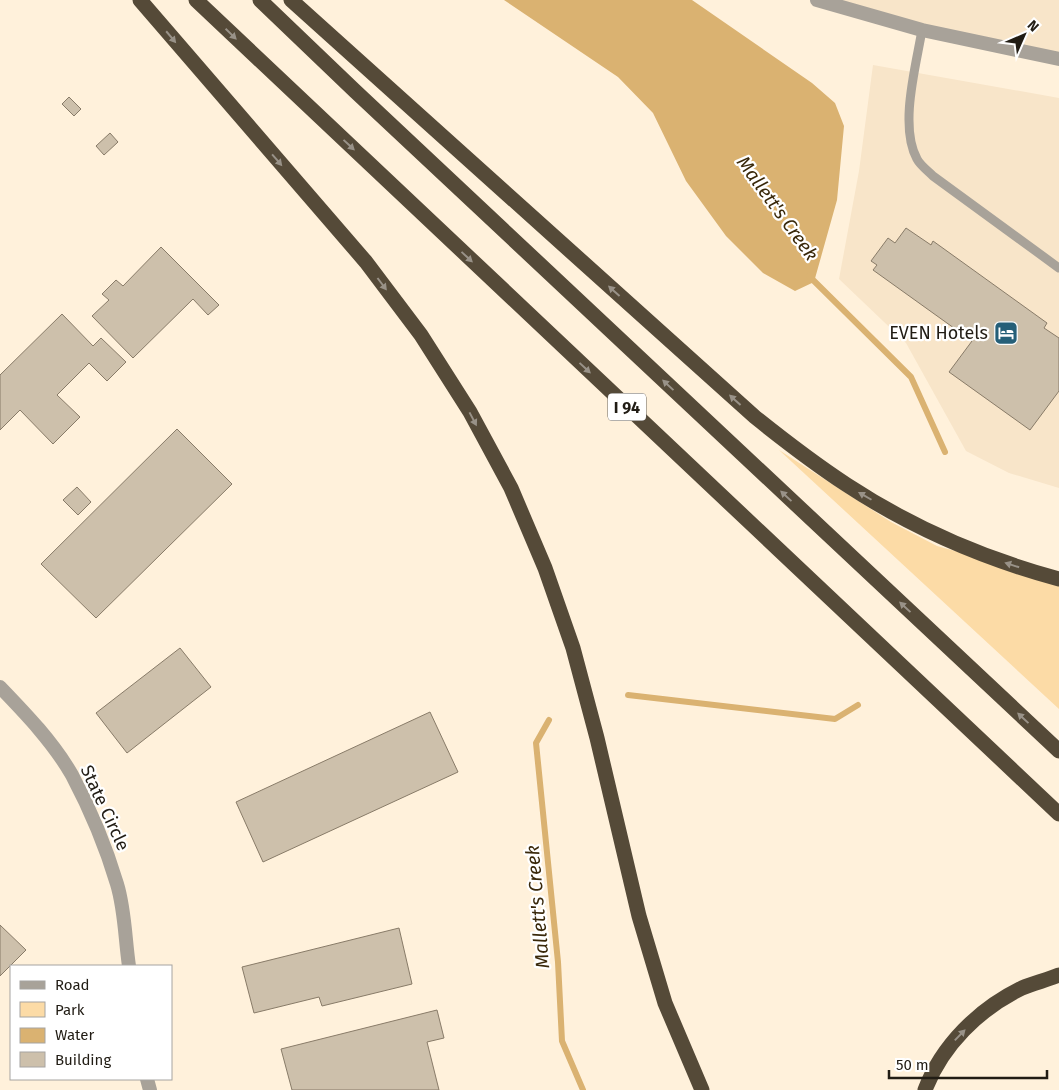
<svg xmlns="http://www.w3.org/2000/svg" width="1059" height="1090" viewBox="0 0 1059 1090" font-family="'Fira Sans',sans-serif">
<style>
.built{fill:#f8e5c9}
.green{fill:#fcdba6}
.water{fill:#dab271}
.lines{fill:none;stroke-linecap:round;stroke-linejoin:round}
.stream{stroke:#dab271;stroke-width:6}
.building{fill:#cdc0ab;stroke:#887b68}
.service{stroke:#a8a299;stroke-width:9}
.minor{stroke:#a8a299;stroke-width:14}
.motorway{stroke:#554a38;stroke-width:15}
.oneway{fill:#999288}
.labels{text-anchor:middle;stroke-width:4.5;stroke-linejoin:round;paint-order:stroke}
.shield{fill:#fff;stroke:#64605a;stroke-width:1}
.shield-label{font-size:16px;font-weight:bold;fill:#211c14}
.poi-label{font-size:18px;fill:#211c14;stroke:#fff;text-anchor:end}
.street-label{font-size:18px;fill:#211c14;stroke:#fff}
.water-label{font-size:19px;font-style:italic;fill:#39280a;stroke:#fff}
</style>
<rect width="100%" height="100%" fill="#fff1db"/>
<g class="built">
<path d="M817,0H1059V59Z"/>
<path d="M873,65L1059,98V488L1009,473L966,451L906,343L839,279L859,171Z"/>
</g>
<path class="green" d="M779,450L891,522L937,546L1059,579V709Z"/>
<path class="water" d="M504,0H692L812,83L835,103L844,126L837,200L814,282L795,291L763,273L726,236L686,181L653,113L618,77Z"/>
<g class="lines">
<g class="stream">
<path d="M809,276L911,377L945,452"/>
<path d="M628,695L835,719L858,705"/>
<path d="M549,720L536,743L558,962L562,1041L583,1090"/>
</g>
</g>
<g class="building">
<path d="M69,97L81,109L74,116L62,104Z"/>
<path d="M110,133L118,142L104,155L96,146Z"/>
<path d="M906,228L931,245L933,241L1047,323L1044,328L1059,338V391L1030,430L949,372L972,341L873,270L877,265L871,261L888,238L895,243Z"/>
<path d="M161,247L219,305L208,315L193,299L133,358L92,316L109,300L102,294L116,280L123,286Z"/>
<path d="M62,314L93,346L101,338L126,362L107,381L89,363L57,395L80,417L53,444L20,410L0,430V375Z"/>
<path d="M177,429L232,484L96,618L41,564Z"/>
<path d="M77,487L91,502L78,515L63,500Z"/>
<path d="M180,648L211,687L127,753L96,713Z"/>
<path d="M430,712L458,772L263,862L236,802Z"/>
<path d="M0,925L26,950L0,976Z"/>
<path d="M399,928L412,984L322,1006L319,997L254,1013L242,967Z"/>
<path d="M437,1010L444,1038L427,1042L439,1090H292L281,1049Z"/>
</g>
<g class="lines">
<path class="service" d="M922,30C916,66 899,126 917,159C920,165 928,171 933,176L1059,268"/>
<g class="minor">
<path d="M817,0L922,30L1059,59"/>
<path d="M0,687C26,714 53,742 72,775C90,809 106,847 117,884C125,910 125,939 129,966"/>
<path d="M147,1079L150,1090"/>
</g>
<g class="motorway">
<path d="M140,0L366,262L421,335L470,412L511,488L545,568L573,648L597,738L639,916L665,1003L702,1090"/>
<path d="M196,0L1059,814"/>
<path d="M260,0L355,91L1059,751"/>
<path d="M291,0L755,417C785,441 815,464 847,485C911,527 985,559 1059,579"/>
<path d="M925,1090C942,1045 979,1009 1022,988C1034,983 1047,980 1059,975"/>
</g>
</g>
<defs><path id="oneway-solid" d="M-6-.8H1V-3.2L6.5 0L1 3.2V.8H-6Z" transform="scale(1.25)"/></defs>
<g class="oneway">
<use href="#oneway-solid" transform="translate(231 34) rotate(44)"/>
<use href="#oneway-solid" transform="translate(171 37) rotate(50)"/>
<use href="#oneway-solid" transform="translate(349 145) rotate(43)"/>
<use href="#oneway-solid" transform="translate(277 160) rotate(49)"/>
<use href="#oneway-solid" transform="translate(467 257) rotate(43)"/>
<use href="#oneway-solid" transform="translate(382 284) rotate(53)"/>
<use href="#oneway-solid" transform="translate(614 291) rotate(-138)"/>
<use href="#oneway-solid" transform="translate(585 368) rotate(43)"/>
<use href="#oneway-solid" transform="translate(668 385) rotate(-137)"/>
<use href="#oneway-solid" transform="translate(735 400) rotate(-138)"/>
<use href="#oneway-solid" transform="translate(473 419) rotate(62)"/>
<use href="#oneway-solid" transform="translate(786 496) rotate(-137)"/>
<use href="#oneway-solid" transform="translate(865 496) rotate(-150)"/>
<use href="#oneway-solid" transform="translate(1012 565) rotate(-162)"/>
<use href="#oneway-solid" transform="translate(905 607) rotate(-137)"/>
<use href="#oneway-solid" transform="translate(1023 718) rotate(-137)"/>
<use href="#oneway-solid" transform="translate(960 1035) rotate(-46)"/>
</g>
<defs>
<g id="hotel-square" transform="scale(1.25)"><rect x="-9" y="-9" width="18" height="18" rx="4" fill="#255f78" stroke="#fff"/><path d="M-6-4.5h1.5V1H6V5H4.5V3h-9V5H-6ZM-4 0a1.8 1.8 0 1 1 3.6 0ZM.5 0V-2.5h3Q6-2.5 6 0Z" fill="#fff"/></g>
</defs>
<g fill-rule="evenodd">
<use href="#hotel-square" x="1006" y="333"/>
</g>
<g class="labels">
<rect class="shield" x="608" y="393.5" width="38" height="27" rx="4"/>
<g class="shield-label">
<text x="627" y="413">I 94</text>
</g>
<g class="poi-label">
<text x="988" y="339">EVEN Hotels</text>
</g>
<g class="street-label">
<text transform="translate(105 808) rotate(65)" y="6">State Circle</text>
</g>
<g class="water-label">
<text transform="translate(778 208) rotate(54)" y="7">Mallett's Creek</text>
<text transform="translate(537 907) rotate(-95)" y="7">Mallett's Creek</text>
</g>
</g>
<rect x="10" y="965" width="162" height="115" fill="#ffffff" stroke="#a6a4a1"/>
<rect x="20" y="981" width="25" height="8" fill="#a8a299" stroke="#a6a4a1"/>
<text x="55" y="990" font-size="15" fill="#211c14">Road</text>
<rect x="20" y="1002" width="25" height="15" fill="#fcdba6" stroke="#a6a4a1"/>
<text x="55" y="1015" font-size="15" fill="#211c14">Park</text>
<rect x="20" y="1028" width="25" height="15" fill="#dab271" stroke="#a6a4a1"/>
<text x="55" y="1040" font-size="15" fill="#211c14">Water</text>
<rect x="20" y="1052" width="25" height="15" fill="#cdc0ab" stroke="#a6a4a1"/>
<text x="55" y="1065" font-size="15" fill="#211c14">Building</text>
<g transform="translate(1024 35) rotate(45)" stroke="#ffffff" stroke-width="4" paint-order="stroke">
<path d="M0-4L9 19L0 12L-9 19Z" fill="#211c14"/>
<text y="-8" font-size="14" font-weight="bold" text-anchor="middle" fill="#211c14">N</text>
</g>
<path d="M889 1070v8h158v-8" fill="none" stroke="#211c14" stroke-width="2.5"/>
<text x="896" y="1070" font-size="15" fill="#211c14" stroke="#ffffff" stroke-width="4" paint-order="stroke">50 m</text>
</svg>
